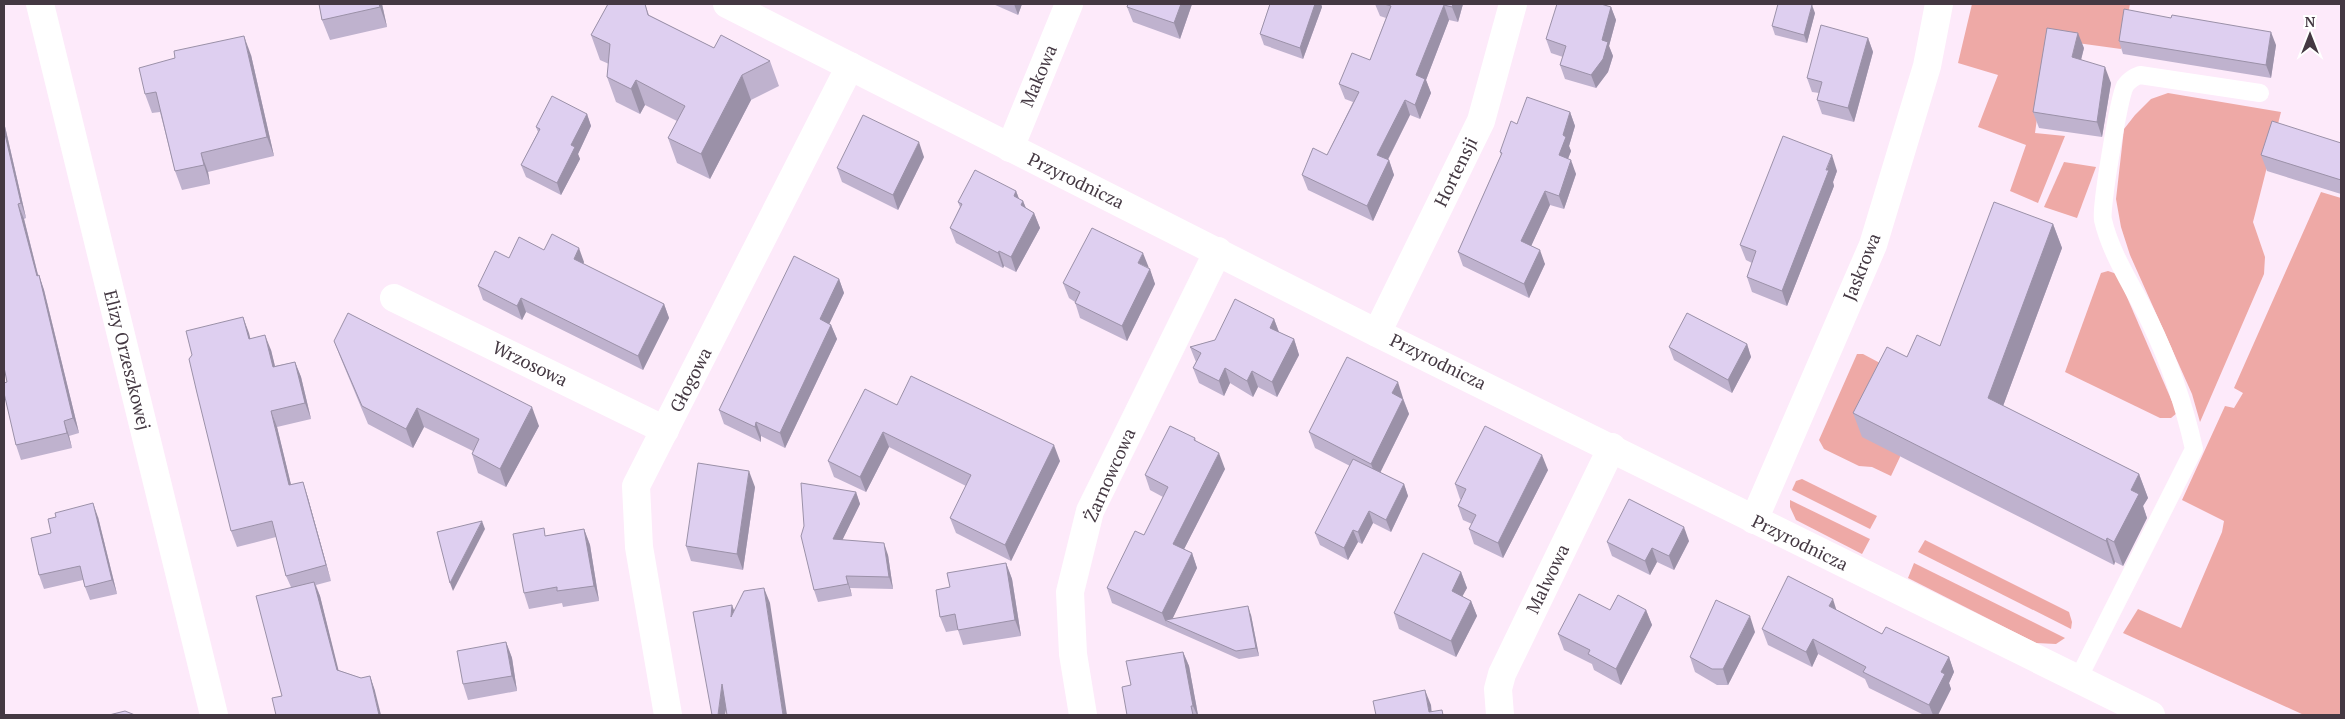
<svg xmlns="http://www.w3.org/2000/svg" width="2345" height="719" viewBox="0 0 2345 719" font-family="'PT Serif',serif">
<style>
.green{fill:#eea9a6}
.lines{fill:none;stroke-linecap:round;stroke-linejoin:round}
.service{stroke:#fff;stroke-width:18}
.minor{stroke:#fff;stroke-width:28}
.wall{fill:#bfb2ce}
.shaded-wall{fill:#9b91a8}
.building{fill:#decff0;stroke:#9b91a8}
.labels{text-anchor:middle;stroke-width:5;stroke-linejoin:round;paint-order:stroke}
.street-label{font-size:18px;fill:#443842;stroke:#fff}
</style>
<rect width="100%" height="100%" fill="#fdeafa"/>
<g class="green">
<path d="M1972,4H2130L2121,49L2048,39L2035,133L2065,136L2038,203L2010,191L2026,145L1978,127L1998,75L1958,63Z"/>
<path d="M2168,93L2281,112L2253,222L2265,257L2264,274L2200,422L2192,394L2130,255L2121,227L2116,199L2124,129L2135,115L2151,99Z"/>
<path d="M2064,162L2096,167L2077,218L2044,207Z"/>
<path d="M2321,192L2341,198V715H2304L2123,633L2138,609L2181,628L2222,532L2224,521L2182,500L2225,406L2234,408L2243,393L2234,388Z"/>
<path d="M2108,271L2117,274L2177,413L2171,418H2160L2065,372L2101,273Z"/>
<path d="M1857,354H1863L1895,371L1900,457L1891,476L1872,467L1859,466L1824,449L1819,440Z"/>
<path d="M1802,479L1877,516L1870,529L1792,490L1796,481Z"/>
<path d="M1790,500L1870,539L1862,554L1796,520L1790,507Z"/>
<path d="M1925,540L2069,612L2072,622L2071,629L1918,552Z"/>
<path d="M1914,563L2065,638L2056,644L2036,643L1908,578Z"/>
</g>
<g class="lines">
<path class="service" d="M2078,679L2194,449C2184,404 2169,361 2149,320C2134,288 2111,255 2103,220C2100,209 2119,98 2125,86C2129,80 2134,77 2140,75L2260,93"/>
<g class="minor">
<path d="M40,4L214,715"/>
<path d="M727,4L1377,333L2151,715"/>
<path d="M1010,148L1069,4"/>
<path d="M394,298L665,430"/>
<path d="M1377,333L1481,121L1513,4"/>
<path d="M1754,520L1873,245L1927,66L1939,4"/>
<path d="M668,715L639,547L636,486L850,66"/>
<path d="M1083,715L1073,654L1070,592L1090,511L1218,251"/>
<path d="M1500,715L1498,689L1502,674L1612,447"/>
</g>
</g>
<g class="wall">
<path d="M319,4H382L387,27L330,40L322,20Z"/>
<path d="M608,4H645L649,15L714,48L770,61L779,86L751,100L710,179L677,163L668,138L677,121L645,105L640,114L616,102L607,77L609,64L600,60L591,35Z"/>
<path d="M993,4H1022L1018,15Z"/>
<path d="M1192,4L1180,39L1133,22L1127,7Z"/>
<path d="M1270,4H1321L1322,7L1303,59L1264,45L1260,34Z"/>
<path d="M1375,4H1463L1458,22L1449,20L1426,80L1431,93L1420,119L1410,115L1388,160H1389L1394,175L1373,221L1308,190L1302,175L1327,155L1353,102L1345,99L1339,84L1370,60L1386,18L1380,16Z"/>
<path d="M1611,7L1616,20L1609,46L1613,56L1608,72L1596,88L1565,79L1560,65L1563,57L1551,53L1546,39Z"/>
<path d="M1815,13L1807,43L1775,35L1772,26Z"/>
<path d="M1868,38L1873,52L1854,122L1822,114L1817,100L1819,93L1812,92L1807,78Z"/>
<path d="M2119,41L2276,45L2271,78L2123,54Z"/>
<path d="M2084,48L2081,59L2111,83L2102,137L2039,128L2033,112Z"/>
<path d="M251,55L274,156L208,172L210,184L182,190L175,171L160,112L152,113L145,94Z"/>
<path d="M1570,112L1575,126L1569,146L1571,151L1568,159L1576,174L1564,209L1550,205L1531,246L1545,264L1529,298L1463,266L1458,252L1501,155L1500,152L1517,124Z"/>
<path d="M587,114L591,126L578,154L580,159L561,195L526,177L521,165L538,132L536,127Z"/>
<path d="M4,122L26,218L24,219L38,275H39L44,290L79,433L69,436L72,448L21,460L16,445L7,382L4,367Z"/>
<path d="M2341,143V194L2267,171L2261,155Z"/>
<path d="M924,157L898,210L842,182L837,168Z"/>
<path d="M1837,171L1833,182L1834,186L1787,306L1752,292L1747,277L1752,263L1746,260L1740,245Z"/>
<path d="M1016,191L1019,199L1023,201L1026,208L1034,213L1040,228L1016,272L1004,266L1003,268L956,243L950,228L960,207L958,202Z"/>
<path d="M2053,224L2062,248L2003,406L2139,474L2148,498L2143,506L2147,518L2123,566L2115,562L2114,565L1862,437L1853,413L1907,357L1940,346Z"/>
<path d="M544,250L584,262L583,264L664,304L669,318L643,370L526,312L522,320L483,300L478,286L509,258Z"/>
<path d="M1149,268L1155,284L1127,341L1080,318L1075,302L1069,298L1063,283Z"/>
<path d="M839,279L844,293L829,324L831,325L837,339L785,448L761,436V442L724,424L719,410Z"/>
<path d="M243,317L250,338L271,350L275,366L295,362L301,377L311,419L277,427L291,485L303,482L308,498L331,581L316,585L320,596L338,670L361,678L370,676L375,691L282,696L291,587L286,576L276,537L237,547L231,531Z"/>
<path d="M1274,319L1279,332L1294,339L1299,355L1277,397L1258,387L1253,397L1230,383L1224,396L1199,383L1193,368L1196,362L1190,347L1215,340Z"/>
<path d="M334,341L539,426L506,487L478,473L472,454L473,451L424,427L413,448L368,424L341,359Z"/>
<path d="M1747,344L1751,357L1732,393L1674,360L1669,347Z"/>
<path d="M1403,398L1409,414L1380,473L1404,484L1408,496L1391,532L1373,523L1362,544L1358,542L1348,560L1320,545L1315,533L1350,466L1315,448L1309,432Z"/>
<path d="M897,405L1060,461L1011,561L956,533L950,518L966,486L889,447L866,492L834,477L828,461Z"/>
<path d="M1195,438L1196,441L1225,469L1184,549L1192,553L1197,568L1172,619L1251,615L1259,656L1239,659L1112,603L1107,588L1144,535L1163,497L1150,490L1145,475Z"/>
<path d="M1548,470L1503,558L1474,544L1469,529L1472,524L1463,520L1458,506L1461,499H1460L1455,484Z"/>
<path d="M755,487L743,570L691,561L686,546Z"/>
<path d="M856,492L860,504L842,540L888,555L893,589L850,588L852,596L818,602L814,590L804,526Z"/>
<path d="M98,517L117,594L90,600L85,587L83,580L44,589L39,575L51,533Z"/>
<path d="M584,529L590,545L599,601L563,607L562,603L529,609L524,593L546,536Z"/>
<path d="M1689,541L1674,570L1657,562L1650,575L1612,556L1607,542Z"/>
<path d="M1006,563L1012,579L1021,636L963,645L958,630L946,632L940,617L950,587Z"/>
<path d="M1461,572L1467,588L1462,596L1471,601L1477,616L1456,657L1399,629L1394,613Z"/>
<path d="M1610,610H1646L1652,625L1621,685L1594,670L1592,664L1564,650L1558,634Z"/>
<path d="M1837,610L1882,634L1949,657L1954,672L1949,683L1951,689L1938,715H1924L1869,688L1865,679L1818,654L1812,667L1768,645L1762,629Z"/>
<path d="M1755,632L1728,685H1717L1695,672L1690,657Z"/>
<path d="M506,642L512,658L517,691L468,700L463,684Z"/>
<path d="M1183,652L1189,666L1198,715H1127L1131,685Z"/>
</g>
<g class="shaded-wall">
<path d="M379,4H382L387,27L380,7Z"/>
<path d="M1014,4H1022L1018,15Z"/>
<path d="M1181,4H1192L1180,39L1174,23Z"/>
<path d="M1315,4H1321L1322,7L1303,59L1300,48Z"/>
<path d="M1453,4H1463L1458,22L1452,7Z"/>
<path d="M1444,5L1449,20L1426,80L1431,93L1420,119L1415,105L1416,75Z"/>
<path d="M1812,5L1815,13L1807,43L1804,35Z"/>
<path d="M1611,7L1616,20L1609,46L1613,56L1608,72L1596,88L1591,75Z"/>
<path d="M2271,32L2276,45L2271,78L2266,65Z"/>
<path d="M2078,33L2084,48L2078,72L2072,57Z"/>
<path d="M244,36L251,55L274,156L267,137Z"/>
<path d="M1868,38L1873,52L1854,122L1848,108Z"/>
<path d="M2105,67L2111,83L2102,137L2097,122Z"/>
<path d="M742,75L751,100L710,179L701,154Z"/>
<path d="M636,80L645,105L640,114L631,89Z"/>
<path d="M1405,100L1410,115L1383,169L1377,155Z"/>
<path d="M1570,112L1575,126L1569,146L1571,151L1564,169L1559,155L1563,135Z"/>
<path d="M587,114L591,126L578,154L580,159L561,195L557,183L571,145Z"/>
<path d="M4,122L26,218L21,203L4,130Z"/>
<path d="M919,142L924,157L898,210L893,195Z"/>
<path d="M201,153L208,172L210,184L204,165Z"/>
<path d="M1832,155L1837,171L1833,182L1834,186L1787,306L1782,291Z"/>
<path d="M1389,160L1394,175L1373,221L1367,206Z"/>
<path d="M1571,160L1576,174L1564,209L1559,196Z"/>
<path d="M1016,191L1021,204L1023,201L1029,216L1014,196Z"/>
<path d="M1545,191L1550,205L1527,255L1521,241Z"/>
<path d="M18,204L24,219L42,291L37,276Z"/>
<path d="M1034,213L1040,228L1016,272L1011,257Z"/>
<path d="M2053,224L2062,248L1997,422L1988,398Z"/>
<path d="M579,248L584,262L579,273L574,259Z"/>
<path d="M1540,250L1545,264L1529,298L1524,284Z"/>
<path d="M999,251L1004,266L1003,268L998,253Z"/>
<path d="M1143,253L1149,268L1138,263Z"/>
<path d="M1150,269L1155,284L1127,341L1122,326Z"/>
<path d="M39,275L44,290L79,433L73,418Z"/>
<path d="M839,279L844,293L825,333L820,319Z"/>
<path d="M521,298L526,312L522,320L517,306Z"/>
<path d="M664,304L669,318L643,370L638,356Z"/>
<path d="M243,317L249,333L254,354L249,339Z"/>
<path d="M1274,319L1280,335L1270,328Z"/>
<path d="M831,325L837,339L785,448L780,433Z"/>
<path d="M265,335L271,350L279,383L273,367Z"/>
<path d="M1294,339L1299,355L1277,397L1272,382Z"/>
<path d="M1747,344L1751,357L1732,393L1728,380Z"/>
<path d="M295,362L301,377L311,419L305,403Z"/>
<path d="M1225,368L1230,383L1224,396L1219,381Z"/>
<path d="M1252,371L1258,387L1253,397L1247,381Z"/>
<path d="M1398,382L1403,398L1398,408L1392,393Z"/>
<path d="M1403,399L1409,414L1377,479L1371,464Z"/>
<path d="M532,407L539,426L506,487L500,469Z"/>
<path d="M417,408L424,427L413,448L406,429Z"/>
<path d="M271,411L277,427L295,501L289,485Z"/>
<path d="M64,421L69,436L72,448L67,433Z"/>
<path d="M756,422L761,436V442L755,427Z"/>
<path d="M883,432L889,447L866,492L860,477Z"/>
<path d="M1054,445L1060,461L1011,561L1005,545Z"/>
<path d="M1219,453L1225,469L1179,559L1173,544Z"/>
<path d="M1542,455L1548,470L1503,558L1498,543Z"/>
<path d="M749,471L755,487L743,570L737,554Z"/>
<path d="M2139,474L2148,498L2143,506L2147,518L2123,566L2114,542L2131,490Z"/>
<path d="M303,482L308,498L331,581L326,565Z"/>
<path d="M1404,484L1408,496L1391,532L1386,520Z"/>
<path d="M856,492L860,504L837,551L833,539Z"/>
<path d="M93,503L98,517L117,594L112,580Z"/>
<path d="M1369,511L1373,523L1362,544L1358,532Z"/>
<path d="M482,521L485,529L453,591L450,583Z"/>
<path d="M1684,527L1689,541L1674,570L1669,556Z"/>
<path d="M584,529L590,545L599,601L594,586Z"/>
<path d="M1353,530L1358,542L1348,560L1344,548Z"/>
<path d="M2107,538L2115,562L2114,565L2106,541Z"/>
<path d="M884,543L888,555L893,589L889,577Z"/>
<path d="M1652,548L1657,562L1650,575L1645,561Z"/>
<path d="M1192,553L1197,568L1171,622L1165,620L1168,628L1162,613Z"/>
<path d="M1006,563L1012,579L1021,636L1015,620Z"/>
<path d="M1461,572L1467,588L1457,606L1452,591Z"/>
<path d="M846,576L850,588L852,596L848,584Z"/>
<path d="M314,582L320,596L342,684L337,670Z"/>
<path d="M764,588L770,603L787,715H783Z"/>
<path d="M1833,599L1838,615L1829,606Z"/>
<path d="M1471,601L1477,616L1456,657L1451,641Z"/>
<path d="M732,605L738,620L731,617Z"/>
<path d="M1248,606L1251,615L1259,656L1256,648Z"/>
<path d="M1646,610L1652,625L1621,685L1616,669Z"/>
<path d="M1750,616L1755,632L1728,685L1723,669Z"/>
<path d="M1813,639L1818,654L1812,667L1806,652Z"/>
<path d="M506,642L512,658L517,691L512,676Z"/>
<path d="M1183,652L1189,666L1198,715H1197L1193,706Z"/>
<path d="M1949,657L1954,672L1949,683L1951,689L1938,715H1933L1929,705L1941,672Z"/>
<path d="M370,676L375,691L381,715H379Z"/>
<path d="M722,684L728,699L725,715H718Z"/>
<path d="M1425,690L1431,705L1432,715L1429,712Z"/>
</g>
<g class="building">
<path d="M319,4H379L380,7L322,20Z"/>
<path d="M608,4H645L648,15L714,48L721,35L770,61L742,75L701,154L668,138L685,106L636,80L631,89L607,77L610,44L591,35Z"/>
<path d="M1128,4H1181L1174,23L1127,7Z"/>
<path d="M1270,4H1315L1300,48L1260,34Z"/>
<path d="M1384,4H1453L1452,7L1444,5L1416,75L1425,79L1415,105L1405,100L1377,155L1389,160L1367,206L1302,175L1313,148L1327,155L1359,92L1339,84L1352,53L1370,60L1391,6Z"/>
<path d="M1557,4H1601L1611,7L1602,40L1608,42L1603,59L1591,75L1560,65L1566,46L1546,39Z"/>
<path d="M1778,4H1809L1812,5L1804,35L1772,26Z"/>
<path d="M2124,9L2171,18L2172,15L2271,32L2266,65L2119,41Z"/>
<path d="M1821,25L1868,38L1848,108L1817,100L1822,82L1807,78Z"/>
<path d="M2047,28L2078,33L2072,57L2105,67L2097,122L2033,112Z"/>
<path d="M244,36L267,137L201,153L204,165L175,171L156,92L145,94L139,68L175,58L174,51Z"/>
<path d="M552,96L587,114L571,145L575,147L557,183L521,165L540,129L536,127Z"/>
<path d="M1527,97L1570,112L1563,135L1566,137L1559,155L1571,160L1559,196L1545,191L1521,241L1540,250L1524,284L1458,252L1502,153L1500,152L1511,121L1517,124Z"/>
<path d="M863,115L919,142L893,195L837,168Z"/>
<path d="M2272,121L2341,143V180L2261,155Z"/>
<path d="M4,130L21,203L18,204L37,276L39,275L73,418L64,421L67,433L16,445L4,393V383L7,382L4,367Z"/>
<path d="M1783,136L1832,155L1826,170H1829L1782,291L1747,277L1756,251L1740,245Z"/>
<path d="M975,170L1016,191L1014,196L1023,201L1021,205L1034,213L1011,257L999,251L998,253L950,228L962,204L958,202Z"/>
<path d="M1994,202L2053,224L1988,398L2139,474L2131,490L2139,494L2114,542L2107,538L2106,541L1853,413L1887,347L1907,357L1917,335L1940,346Z"/>
<path d="M1092,228L1143,253L1138,263L1150,269L1122,326L1075,303L1080,292L1063,283Z"/>
<path d="M552,234L579,248L574,259L664,304L638,356L521,298L517,306L478,286L495,251L509,258L519,237L544,250Z"/>
<path d="M794,256L839,279L820,319L831,325L780,433L756,422L755,427L719,410Z"/>
<path d="M1235,299L1274,319L1270,328L1294,339L1272,382L1252,371L1247,381L1225,368L1219,381L1193,368L1201,353L1190,347L1215,340Z"/>
<path d="M348,313L532,407L500,469L472,454L479,439L417,408L406,429L362,406L334,341Z"/>
<path d="M1687,313L1747,344L1728,380L1669,347Z"/>
<path d="M243,317L249,339L265,335L273,367L295,362L305,403L271,411L289,485L303,482L326,565L286,576L272,521L231,531L197,393L189,359L192,355L186,331Z"/>
<path d="M1347,357L1398,382L1392,393L1403,399L1371,464L1309,432Z"/>
<path d="M911,376L1054,445L1005,545L950,518L971,475L883,432L860,477L828,461L865,389L897,405Z"/>
<path d="M1170,426L1195,438L1194,440L1219,453L1173,544L1192,553L1162,613L1107,588L1135,531L1144,535L1168,487L1145,475Z"/>
<path d="M1485,426L1542,455L1498,543L1469,529L1476,515L1458,506L1466,489L1455,484Z"/>
<path d="M1353,459L1404,484L1386,520L1369,511L1358,532L1353,530L1344,548L1315,533Z"/>
<path d="M698,463L749,471L737,554L686,546Z"/>
<path d="M801,483L856,492L833,539L884,543L889,577L846,576L848,584L814,590L801,536L804,526Z"/>
<path d="M1629,499L1684,527L1669,556L1652,548L1645,561L1607,542Z"/>
<path d="M93,503L112,580L85,587L80,566L39,575L31,538L51,533L48,519L56,517L55,513Z"/>
<path d="M482,521L450,583L437,532Z"/>
<path d="M544,528L545,536L584,529L594,586L557,591V587L524,593L513,534Z"/>
<path d="M1423,553L1461,572L1452,591L1471,601L1451,641L1394,613Z"/>
<path d="M1006,563L1015,620L958,630L955,614L940,617L936,590L950,587L947,573Z"/>
<path d="M1788,576L1833,599L1829,606L1882,634L1886,627L1949,657L1941,672L1945,674L1929,705L1863,672L1866,667L1813,639L1806,652L1762,629Z"/>
<path d="M314,582L337,670L361,678L370,676L379,715H276L272,698L282,696L256,596Z"/>
<path d="M764,588L783,715H727L722,684L718,715H712L693,612L732,605L731,617L744,591Z"/>
<path d="M1579,594L1610,610L1618,595L1646,610L1616,669L1588,654L1590,650L1558,634Z"/>
<path d="M1716,600L1750,616L1723,669H1712L1690,657Z"/>
<path d="M1248,606L1256,648L1236,651L1165,620Z"/>
<path d="M506,642L512,676L463,684L457,651Z"/>
<path d="M1183,652L1193,706H1191L1193,715H1127L1122,687L1131,685L1126,661Z"/>
<path d="M1425,690L1429,712L1442,710L1443,715H1376L1373,701Z"/>
<path d="M125,711L135,715H109Z"/>
</g>
<g class="labels">
<g class="street-label">
<text transform="translate(1039 76) rotate(-67)" y="6">Makowa</text>
<text transform="translate(1456 172) rotate(-64)" y="6">Hortensji</text>
<text transform="translate(1076 181) rotate(26)" y="6">Przyrodnicza</text>
<text transform="translate(1862 267) rotate(-68)" y="6">Jaskrowa</text>
<text transform="translate(127 360) rotate(76)" y="6">Elizy Orzeszkowej</text>
<text transform="translate(1438 362) rotate(26)" y="6">Przyrodnicza</text>
<text transform="translate(530 364) rotate(26)" y="6">Wrzosowa</text>
<text transform="translate(691 380) rotate(-63)" y="6">Głogowa</text>
<text transform="translate(1110 475) rotate(-66)" y="6">Żarnowcowa</text>
<text transform="translate(1800 543) rotate(26)" y="6">Przyrodnicza</text>
<text transform="translate(1548 579) rotate(-64)" y="6">Malwowa</text>
</g>
</g>
<rect width="2345" height="719" fill="none" stroke="#443842" stroke-width="10"/>
<g transform="translate(2310 35)" stroke="#ffffff" stroke-width="4" paint-order="stroke">
<path d="M0-4L9 19L0 12L-9 19Z" fill="#443842"/>
<text y="-8" font-size="14" font-weight="bold" text-anchor="middle" fill="#443842">N</text>
</g>
</svg>
